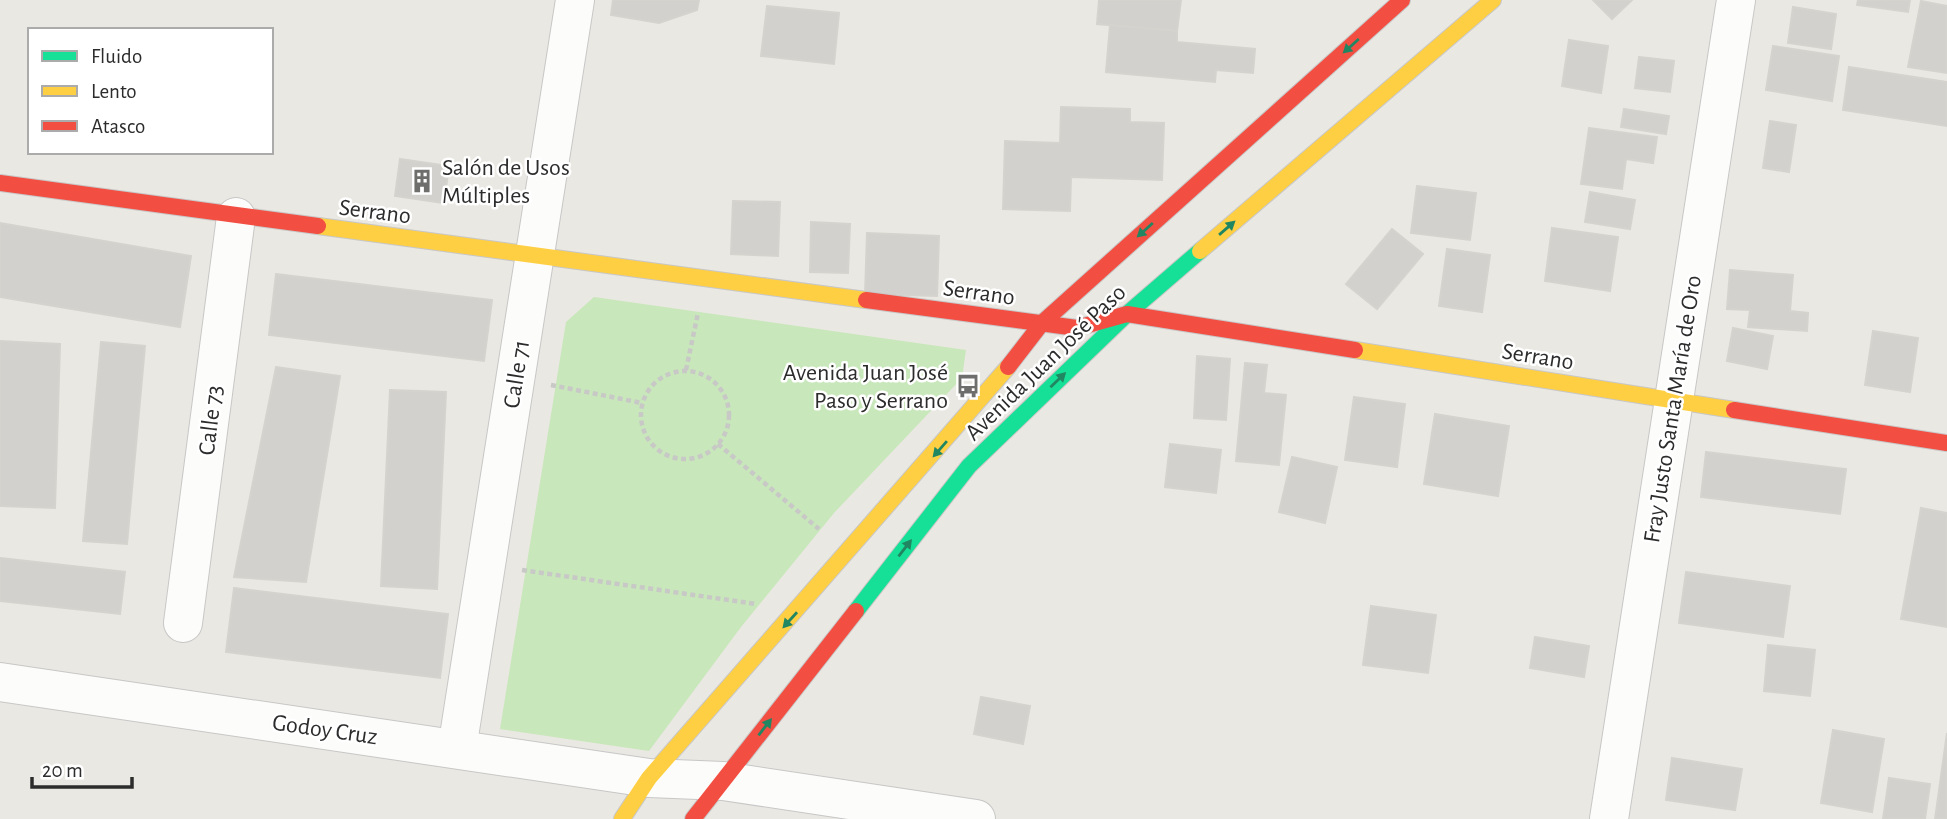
<svg xmlns="http://www.w3.org/2000/svg" width="1947" height="819" viewBox="0 0 1947 819" font-family="'Alegreya Sans',sans-serif">
<style>
.green{fill:#c8e7ba}
.building{fill:#d3d1cd;stroke:#d5d3ce;stroke-width:2}
.lines{fill:none;stroke-linecap:round;stroke-linejoin:round}
.street-casing{stroke:#c8c7c7;stroke-width:40}
.fast-casing{stroke:#c8c7c7;stroke-width:18}
.slow-casing{stroke:#c8c7c7;stroke-width:18}
.jam-casing{stroke:#c8c7c7;stroke-width:18}
.path{stroke:#c8c8c7;stroke-width:4.5;stroke-dasharray:5 3.5;stroke-linecap:butt}
.street{stroke:#fcfcfb;stroke-width:38}
.fast{stroke:#16e098;stroke-width:16}
.slow{stroke:#ffcf43;stroke-width:16}
.jam{stroke:#f24e42;stroke-width:16}
.oneway{fill:#218662}
.labels{text-anchor:middle;stroke-width:5;stroke-linejoin:round;paint-order:stroke}
.poi-label{font-size:24px;fill:#2c2c2c;stroke:#fff;text-anchor:start}
.street-label{font-size:24px;fill:#2c2c2c;stroke:#fff}
</style>
<rect width="100%" height="100%" fill="#eae8e2"/>
<path class="green" d="M594,297L966,350L962,378L834,513L741,627L649,751L500,729L566,322Z"/>
<g class="building">
<path d="M613,0H699L697,10L659,23L611,15Z"/>
<path d="M1099,0H1181L1177,31L1097,24Z"/>
<path d="M1593,0H1632L1612,19Z"/>
<path d="M1858,0H1910L1908,12L1857,5Z"/>
<path d="M1921,1L1947,6V73L1908,67Z"/>
<path d="M767,6L839,13L834,64L761,56Z"/>
<path d="M1793,7L1836,14L1831,49L1788,43Z"/>
<path d="M1110,25L1177,31V42L1255,49L1253,73L1216,70L1215,82L1106,72Z"/>
<path d="M1569,40L1608,46L1601,93L1562,86Z"/>
<path d="M1773,46L1839,56L1832,101L1766,90Z"/>
<path d="M1639,57L1674,61L1670,92L1635,88Z"/>
<path d="M1849,67L1947,82V126L1843,110Z"/>
<path d="M1061,107L1130,109V122L1164,123L1162,180L1071,177L1070,211L1003,209L1005,141L1060,143Z"/>
<path d="M1624,109L1669,116L1666,134L1621,127Z"/>
<path d="M1770,121L1796,125L1789,172L1763,168Z"/>
<path d="M1589,128L1657,137L1653,163L1626,159L1622,189L1581,184Z"/>
<path d="M400,159L449,166L444,203L395,196Z"/>
<path d="M1417,186L1476,193L1470,240L1411,233Z"/>
<path d="M1590,192L1635,200L1630,229L1585,222Z"/>
<path d="M733,201L780,202L778,256L731,254Z"/>
<path d="M811,222L850,224L848,273L810,272Z"/>
<path d="M0,223L191,256L180,327L0,297Z"/>
<path d="M1552,228L1618,237L1610,291L1545,281Z"/>
<path d="M1392,229L1423,254L1377,309L1346,284Z"/>
<path d="M867,233L939,236L937,296L865,294Z"/>
<path d="M1447,249L1490,255L1482,312L1439,306Z"/>
<path d="M1730,270L1793,275L1790,311L1808,313L1807,331L1748,327L1750,310L1727,309Z"/>
<path d="M276,274L492,300L484,361L269,335Z"/>
<path d="M1733,328L1773,336L1767,369L1727,361Z"/>
<path d="M1873,331L1918,338L1910,392L1865,385Z"/>
<path d="M0,341L60,344L55,508L0,506Z"/>
<path d="M101,342L145,346L127,544L83,541Z"/>
<path d="M1197,356L1230,359L1226,420L1194,418Z"/>
<path d="M1245,363L1267,365L1264,393L1286,395L1279,465L1236,461Z"/>
<path d="M276,367L340,376L306,582L234,577Z"/>
<path d="M390,390L446,392L437,589L381,586Z"/>
<path d="M1354,397L1405,404L1397,467L1345,460Z"/>
<path d="M1435,414L1509,426L1498,496L1424,484Z"/>
<path d="M1170,444L1221,450L1216,493L1165,487Z"/>
<path d="M1706,452L1846,469L1840,514L1701,497Z"/>
<path d="M1292,457L1337,467L1325,523L1279,512Z"/>
<path d="M1921,508L1947,513V627L1901,619Z"/>
<path d="M0,558L125,572L120,614L0,601Z"/>
<path d="M1686,572L1790,586L1783,637L1679,623Z"/>
<path d="M234,588L448,614L440,678L226,652Z"/>
<path d="M1371,606L1436,615L1428,673L1363,665Z"/>
<path d="M1535,637L1589,646L1584,677L1530,668Z"/>
<path d="M1768,645L1815,650L1810,696L1764,691Z"/>
<path d="M981,697L1030,706L1023,744L974,734Z"/>
<path d="M1833,730L1884,739L1872,812L1821,803Z"/>
<path d="M1947,733V819H1935Z"/>
<path d="M1672,758L1742,769L1735,810L1666,800Z"/>
<path d="M1889,778L1930,784L1925,819H1883Z"/>
</g>
<g class="lines">
<g class="street-casing">
<g id="street">
<path d="M183,623L236,217"/>
<path d="M0,682L649,778L723,781L976,819"/>
<path d="M457,749L575,0"/>
<path d="M1609,819L1736,0"/>
</g>
</g>
<g class="fast-casing">
<path id="fast" d="M856,611L969,466L1127,314L1200,251"/>
</g>
<g class="slow-casing">
<g id="slow">
<path d="M318,226L866,300"/>
<path d="M1200,251L1493,0"/>
<path d="M1355,350L1734,410"/>
<path d="M622,819L649,778L1008,367"/>
</g>
</g>
<g class="jam-casing">
<g id="jam">
<path d="M0,183L318,226"/>
<path d="M866,300L1077,328L1127,314L1355,350"/>
<path d="M1008,367L1042,323L1402,0"/>
<path d="M1734,410L1947,443"/>
<path d="M693,819L856,611"/>
</g>
</g>
<g class="path">
<path d="M686,370L698,313"/>
<circle cx="685" cy="415" r="44"/>
<path d="M551,385L642,403"/>
<path d="M718,444L819,529"/>
<path d="M522,570L756,604"/>
</g>
<use href="#street" class="street"/>
<use href="#fast" class="fast"/>
<use href="#slow" class="slow"/>
<use href="#jam" class="jam"/>
</g>
<defs><path id="oneway-solid" d="M-6-.8H1V-3.2L6.5 0L1 3.2V.8H-6Z" transform="scale(1.75)"/></defs>
<g class="oneway">
<use href="#oneway-solid" transform="translate(1351 46) rotate(138)"/>
<use href="#oneway-solid" transform="translate(1227 228) rotate(-41)"/>
<use href="#oneway-solid" transform="translate(1145 230) rotate(138)"/>
<use href="#oneway-solid" transform="translate(1058 380) rotate(-44)"/>
<use href="#oneway-solid" transform="translate(940 449) rotate(131)"/>
<use href="#oneway-solid" transform="translate(905 548) rotate(-52)"/>
<use href="#oneway-solid" transform="translate(790 620) rotate(132)"/>
<use href="#oneway-solid" transform="translate(765 727) rotate(-52)"/>
</g>
<defs>
<g id="building-bare" transform="scale(1.89)"><path d="M-4-6H4V6H1V3H-1V6H-4ZM-2.5-4.3h1.7v1.8h-1.7ZM.8-4.3h1.7v1.8H.8ZM-2.5-1h1.7V.8h-1.7ZM.8-1h1.7V.8H.8Z" fill="#6e6e6c" stroke="#fff" stroke-width="2.5" paint-order="stroke"/></g>
<g id="bus-bare" transform="scale(1.89)"><path d="M-5-6H5V4H4V6H2V4H-2V6H-4V4H-5ZM-3.5-4V0h7V-4ZM-3.5 1.2v1.5H-2V1.2ZM2 1.2v1.5H3.5V1.2Z" fill="#6e6e6c" stroke="#fff" stroke-width="2.5" paint-order="stroke"/></g>
</defs>
<g fill-rule="evenodd">
<use href="#building-bare" x="422" y="181"/>
<use href="#bus-bare" x="968" y="386"/>
</g>
<g class="labels">
<g class="poi-label">
<text x="442" y="175">Salón de Usos<tspan x="442" dy="28">Múltiples</tspan></text>
<text x="948" y="380" text-anchor="end">Avenida Juan José<tspan x="948" dy="28">Paso y Serrano</tspan></text>
</g>
<g class="street-label">
<text transform="translate(375 211) rotate(7)" y="8">Serrano</text>
<text transform="translate(979 292) rotate(8)" y="8">Serrano</text>
<text transform="translate(1538 356) rotate(9)" y="8">Serrano</text>
<text transform="translate(1045 362) rotate(-44)" y="8">Avenida Juan José Paso</text>
<text transform="translate(516 374) rotate(-81)" y="8">Calle 71</text>
<text transform="translate(1672 409) rotate(-81)" y="8">Fray Justo Santa María de Oro</text>
<text transform="translate(210 420) rotate(-83)" y="8">Calle 73</text>
<text transform="translate(325 729) rotate(8)" y="8">Godoy Cruz</text>
</g>
</g>
<rect x="28" y="28" width="245" height="126" fill="#ffffff" stroke="#ababab" stroke-width="2"/>
<rect x="42" y="51" width="35" height="10" fill="#16e098" stroke="#ababab" stroke-width="2"/>
<text x="91" y="63" font-size="21" fill="#2c2c2c">Fluido</text>
<rect x="42" y="86" width="35" height="10" fill="#ffcf43" stroke="#ababab" stroke-width="2"/>
<text x="91" y="98" font-size="21" fill="#2c2c2c">Lento</text>
<rect x="42" y="121" width="35" height="10" fill="#f24e42" stroke="#ababab" stroke-width="2"/>
<text x="91" y="133" font-size="21" fill="#2c2c2c">Atasco</text>
<path d="M32 777v10h100v-10" fill="none" stroke="#2c2c2c" stroke-width="3.5"/>
<text x="42" y="777" font-size="21" fill="#2c2c2c" stroke="#ffffff" stroke-width="5" paint-order="stroke">20 m</text>
</svg>
